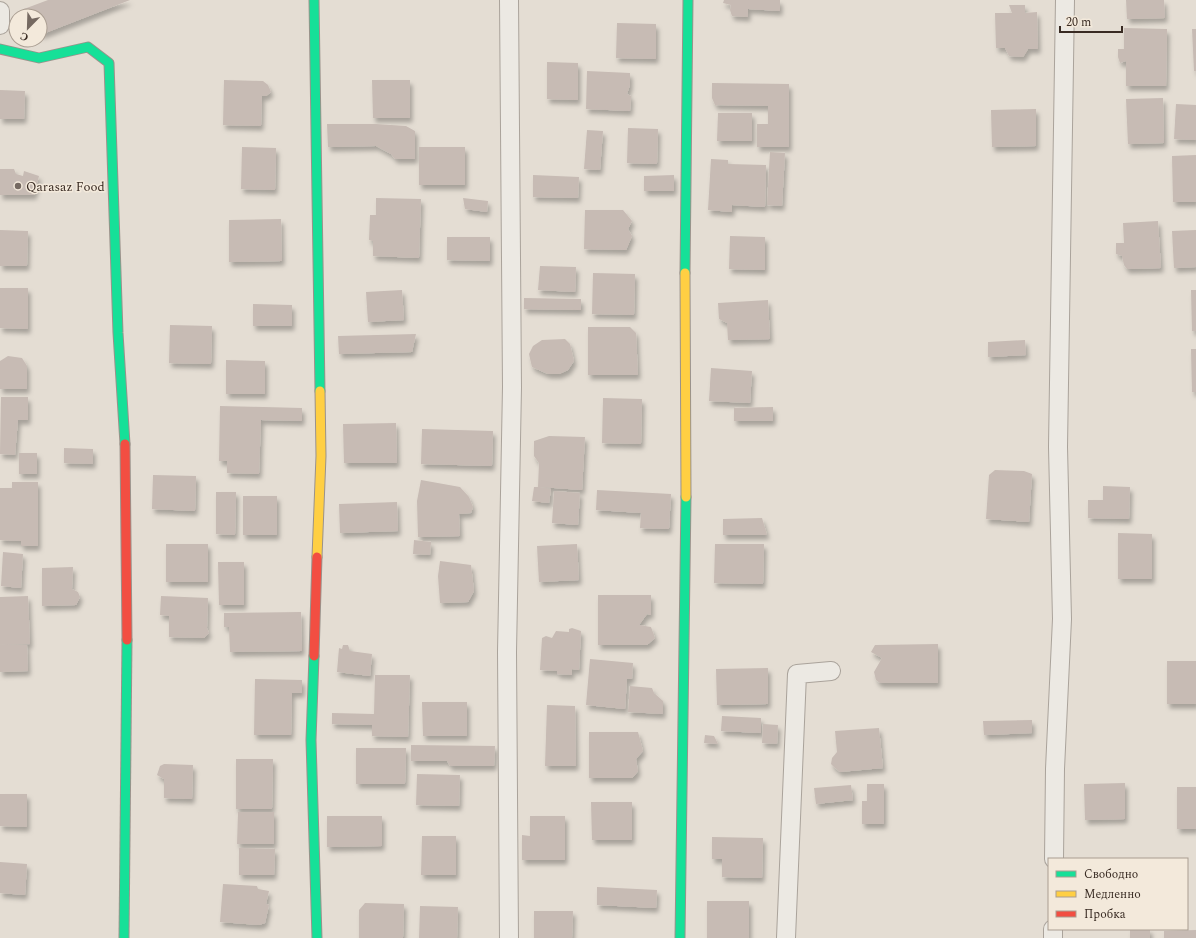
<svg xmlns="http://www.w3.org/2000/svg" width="1196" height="938" viewBox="0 0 1196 938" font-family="Spectral,serif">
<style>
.building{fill:#c7bbb4;filter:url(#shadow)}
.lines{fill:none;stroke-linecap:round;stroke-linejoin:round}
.street-casing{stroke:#aaa39b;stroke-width:20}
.fast-casing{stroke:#9a928b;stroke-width:11}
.slow-casing{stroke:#9a928b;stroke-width:11}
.jam-casing{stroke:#9a928b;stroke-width:11}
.street{stroke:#ece9e3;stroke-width:18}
.fast{stroke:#16e098;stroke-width:9}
.slow{stroke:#ffcf43;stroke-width:9}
.jam{stroke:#f24e42;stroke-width:9}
.poi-dot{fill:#756961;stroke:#f3e9db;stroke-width:1.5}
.labels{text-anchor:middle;stroke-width:3;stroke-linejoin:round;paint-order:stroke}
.poi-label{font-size:13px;fill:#392b23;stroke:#f3e9db;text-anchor:start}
</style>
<defs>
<filter id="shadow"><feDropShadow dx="2.5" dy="4.5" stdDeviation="2" flood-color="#0004"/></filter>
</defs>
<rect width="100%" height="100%" fill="#e4ddd3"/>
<g class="building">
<path d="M48,0H130L40,35V16H27L24,9Z"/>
<path d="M724,0H780V11L748,9V17L732,16L730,10L731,5L723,3Z"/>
<path d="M1126,0H1164L1165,18L1127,19Z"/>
<path d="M1009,5H1025V13L1037,12L1038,49H1028L1023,57L1009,56L1005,48H996L995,13H1012Z"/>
<path d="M617,23L656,24V59L616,58Z"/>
<path d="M1124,28L1167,29L1166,86H1126V61L1120,63L1118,57V49H1124Z"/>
<path d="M1192,29H1196V71H1194Z"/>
<path d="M547,62L578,63V100L547,99Z"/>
<path d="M587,71L630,73V85L627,94L631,96L630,111L586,109Z"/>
<path d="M224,80L263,81L268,85L271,92L266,96H262L261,126L223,125Z"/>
<path d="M372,80H410V118H373Z"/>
<path d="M712,83L789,84V147H757V124H768V106L715,105L712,98Z"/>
<path d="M0,90L25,91L24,119H0Z"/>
<path d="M1163,98L1164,143L1128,144L1126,99Z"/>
<path d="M1176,104L1196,105V140L1174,139Z"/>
<path d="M1036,109V146L992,147L991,110Z"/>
<path d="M718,113H752V141H717Z"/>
<path d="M327,124H376L406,126L415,131V159H395L391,154L376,146L328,147Z"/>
<path d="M628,128L658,129L657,164L627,163Z"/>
<path d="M587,130L603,131L600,170L584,169Z"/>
<path d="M242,147L276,148L275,190L241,189Z"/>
<rect x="419" y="147" width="46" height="38"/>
<path d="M770,152L785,153L782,206L767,205Z"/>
<path d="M1196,155V202H1173L1172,156Z"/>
<path d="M711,159L728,160V164L766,165L765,207L732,205V212L708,210Z"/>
<path d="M0,169H14L16,174L23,176L24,171L39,176L34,195H0Z"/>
<path d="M533,175L579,177L578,198L533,197Z"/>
<path d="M674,175V191H644V176Z"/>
<path d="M376,198L421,199L419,258L373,256V241L369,240L370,215H376Z"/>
<path d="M463,198L488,201L487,212L465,209Z"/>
<path d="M585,210H623L632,221L628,229L632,236L626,250L584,249Z"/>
<path d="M281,219L282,261L229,262V220Z"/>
<path d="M1158,221L1161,268L1127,269L1124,265L1122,256L1116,254V243H1124L1123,223Z"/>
<path d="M0,230L28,231L27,266H0Z"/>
<path d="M1196,230V267L1174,268L1172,231Z"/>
<path d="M730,236L765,237V270L729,269Z"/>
<path d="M447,237H490V261L447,260Z"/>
<path d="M540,266L576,267L575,292L538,290Z"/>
<path d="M593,273L635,274L634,315L592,314Z"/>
<path d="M0,288H28V329L0,328Z"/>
<path d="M402,290L404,320L368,322L366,292Z"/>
<path d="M1191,290H1196V331H1192Z"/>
<path d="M524,298L581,299V310L524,309Z"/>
<path d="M768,300L770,339L728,340L727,323L719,319L718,303Z"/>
<path d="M253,304L292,305V326H253Z"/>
<path d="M170,325L212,326L211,364L169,363Z"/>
<path d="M588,327H630L636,333L638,375H588Z"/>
<path d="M416,334L412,352L339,354L338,336Z"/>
<path d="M565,339L570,344L574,361L568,370L559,374H548L532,367L529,354L533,346L542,340Z"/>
<path d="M1025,340L1026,355L988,357V342Z"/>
<path d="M1191,349H1196V392H1192Z"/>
<path d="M8,356L22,358L27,366V389H0V361Z"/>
<path d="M226,360L265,361V394H226Z"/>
<path d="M711,368L752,371L750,403L709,401Z"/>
<path d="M1,397H28V420H18L15,455L0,454Z"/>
<path d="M603,398L642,399L641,444L602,443Z"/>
<path d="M220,406L302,408V421L261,420L259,474L227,473V461H219Z"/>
<path d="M773,407V421H734V408Z"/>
<path d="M396,423L397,463H344L343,424Z"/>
<path d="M422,429L493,431L492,466L421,464Z"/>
<path d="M549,436L585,437L582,490L540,487L551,489L549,503L532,501L534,487H538L539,463L534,456V441Z"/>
<path d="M64,448L93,449V464L64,463Z"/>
<rect x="19" y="453" width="18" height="21"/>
<path d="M995,470L1024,471L1032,474L1029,522L986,519L989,475Z"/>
<path d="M153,475L196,476L195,511L152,509Z"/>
<path d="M421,480L460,487L469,497L473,507L471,513L459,514L460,536L418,537L417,501Z"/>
<path d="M12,482H38V546H21V541L0,540V488H12Z"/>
<path d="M1103,486L1130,487L1129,519L1088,518V500H1103Z"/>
<path d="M597,490L671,494L669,529L640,528L641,513L596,510Z"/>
<path d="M554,491L580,493L578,525L552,523Z"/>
<path d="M216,492H236L235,535L216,534Z"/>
<rect x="243" y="496" width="34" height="39"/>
<path d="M397,502L398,531L340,533L339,504Z"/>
<path d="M762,518L767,535H723V519Z"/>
<path d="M1118,533L1152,534V579H1118Z"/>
<path d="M414,540L431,542L430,555L413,554Z"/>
<rect x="166" y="544" width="42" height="38"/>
<path d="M577,544L579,580L539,582L537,546Z"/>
<path d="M715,544H764L763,584L714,583Z"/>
<path d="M3,552L23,554L21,588L1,586Z"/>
<path d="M440,561L471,565L474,591L468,602L440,603L438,576Z"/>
<path d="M218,562H244V605H219Z"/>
<path d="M73,567L72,589L78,592L80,597L76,605L42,606V568Z"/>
<path d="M598,595H651V615L647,614L639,625L651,627L655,638L647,645H598Z"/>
<path d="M28,596L30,644L0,645V597Z"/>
<path d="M161,596L208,598L207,628L209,633L204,638L169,637V616L160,615Z"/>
<path d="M301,612L302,651L230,652L229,627H224V613Z"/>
<path d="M572,628L581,631L579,670L572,669V675L557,674V671L540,670L542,638L546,636L552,638L556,631L569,632V629Z"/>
<path d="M938,644V683H880L876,680L874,672L882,658L871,652L875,645Z"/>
<path d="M0,645H27L28,671L0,672Z"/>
<path d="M343,645H348L350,651L372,654L370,676L337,672L339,648L342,649Z"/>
<path d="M590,659L633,663L632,679H627L625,709L586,705Z"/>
<rect x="1167" y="661" width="29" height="43"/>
<path d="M768,668V704L717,705L716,669Z"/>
<path d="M375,675H410L408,737L372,736V725L332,724V713L374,714Z"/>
<path d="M255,679L302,680V693H292L291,735H254Z"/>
<path d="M630,686L652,688L654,693L663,701V714L628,712Z"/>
<path d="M422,702H467V736H423Z"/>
<path d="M547,705L575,706L576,766H545Z"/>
<path d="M722,716L761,718V733L721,731Z"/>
<path d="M1032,720V733L984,735L983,721Z"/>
<path d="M763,724L778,725L777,744L762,743Z"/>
<path d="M879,728L883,768L840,772L834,767L831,764L832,758L837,752L835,731Z"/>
<path d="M589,732H638L643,751L636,759L638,771L635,775L632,778H589Z"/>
<path d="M705,735L714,736L718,744L704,743Z"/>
<path d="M411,745L495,746L494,766H450L447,761H411Z"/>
<path d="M356,748H406L405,784H356Z"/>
<path d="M236,759H273L272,809H236Z"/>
<path d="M164,764L193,765L192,799L164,798V779L157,775L160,766Z"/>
<path d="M417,774L460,775L459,806L416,805Z"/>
<path d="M1125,783V819L1085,820L1084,784Z"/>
<path d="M867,784H884V824H862V801H867Z"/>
<path d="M851,785L853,800L816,804L814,788Z"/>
<rect x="1177" y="787" width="19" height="42"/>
<path d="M0,794H27V827L0,826Z"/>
<path d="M591,802H632V840H592Z"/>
<path d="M238,812H274V844H237Z"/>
<path d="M327,816H382V846L327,847Z"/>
<path d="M530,816H565V860H522V835L530,836Z"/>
<path d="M422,836H456V875H421Z"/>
<path d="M712,837L763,838L762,878L722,877V859H712Z"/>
<path d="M239,848L275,849L274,875H239Z"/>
<path d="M0,862L27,864L25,895L0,893Z"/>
<path d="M223,884L257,886L258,889L269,891L266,904L269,905L265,923L259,925L220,922Z"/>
<path d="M597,887L657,890L656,908L597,905Z"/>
<rect x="707" y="901" width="42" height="37"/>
<path d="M365,903L404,904L403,938H359V910Z"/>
<path d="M420,906L458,907L457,938H419Z"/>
<path d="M534,911H573L572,938H534Z"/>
<rect x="1130" y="929" width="20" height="9"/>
<path d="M1196,930V938H1164V931Z"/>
</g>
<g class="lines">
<g class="street-casing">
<g id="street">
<path d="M0,11V25"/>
<path d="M1054,859L1055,769L1062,619L1058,447L1065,0"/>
<path d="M509,938L507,652L512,387L509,0"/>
<path d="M786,938L797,674L831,671"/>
<path d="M1053,938V929"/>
</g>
</g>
<g class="fast-casing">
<g id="fast">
<path d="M314,0L320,391"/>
<path d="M0,49L39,58L88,47L109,63L118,333L125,444"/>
<path d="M685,273L688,0"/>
<path d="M314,656L311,740L317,938"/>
<path d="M124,938L127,640"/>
<path d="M680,938L686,497"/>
</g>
</g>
<g class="slow-casing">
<g id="slow">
<path d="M685,273L686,497"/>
<path d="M317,557L321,456L320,391"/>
</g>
</g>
<g class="jam-casing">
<g id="jam">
<path d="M125,444L127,640"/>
<path d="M314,656L317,557"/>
</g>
</g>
<use href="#street" class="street"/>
<use href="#fast" class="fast"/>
<use href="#slow" class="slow"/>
<use href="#jam" class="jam"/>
</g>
<circle class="poi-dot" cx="18" cy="186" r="4"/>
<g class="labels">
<g class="poi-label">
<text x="26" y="191">Qarasaz Food</text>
</g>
</g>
<rect x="1048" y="858" width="140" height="72" fill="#f3e9db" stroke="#a99d91"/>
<rect x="1056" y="871" width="20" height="6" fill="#16e098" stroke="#a99d91"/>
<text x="1084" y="878" font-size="12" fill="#392b23">Свободно</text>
<rect x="1056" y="891" width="20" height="6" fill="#ffcf43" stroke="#a99d91"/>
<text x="1084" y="898" font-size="12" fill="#392b23">Медленно</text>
<rect x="1056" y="911" width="20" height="6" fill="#f24e42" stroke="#a99d91"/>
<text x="1084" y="918" font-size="12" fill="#392b23">Пробка</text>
<g transform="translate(28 28) rotate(203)"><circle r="19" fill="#f3e9db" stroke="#a99d91"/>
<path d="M0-3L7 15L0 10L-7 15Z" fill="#756961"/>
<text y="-6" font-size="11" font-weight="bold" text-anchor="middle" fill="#392b23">С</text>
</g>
<path d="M1060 26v6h62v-6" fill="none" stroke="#392b23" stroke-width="2"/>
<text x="1066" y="26" font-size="12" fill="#392b23" stroke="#f3e9db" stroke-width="3" paint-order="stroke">20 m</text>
</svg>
